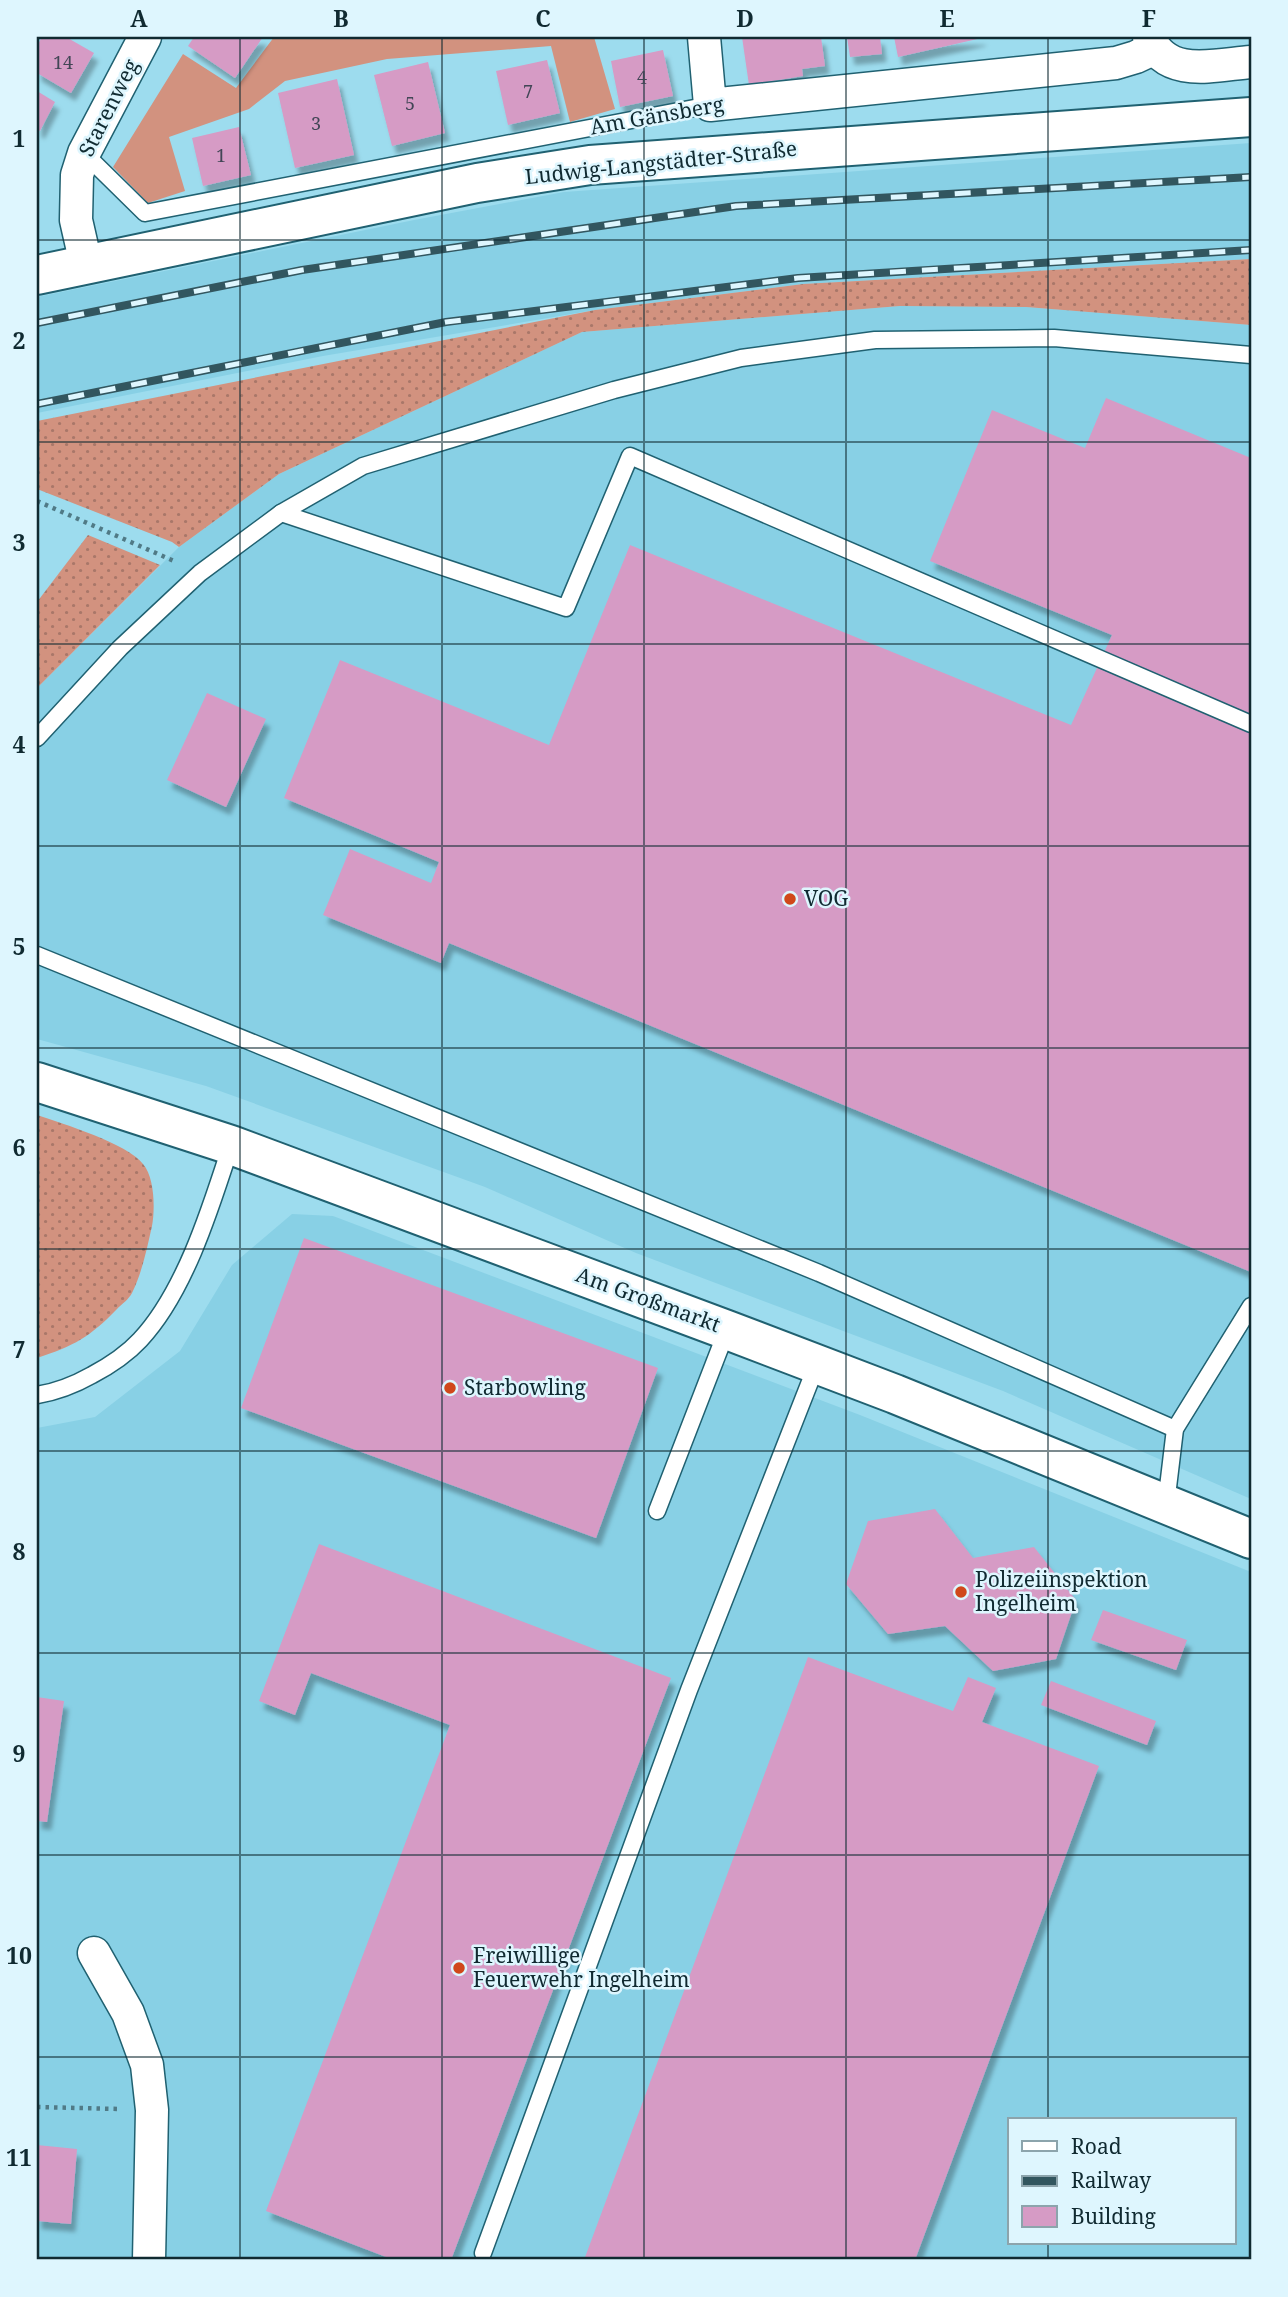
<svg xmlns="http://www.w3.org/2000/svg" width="1288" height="2297" viewBox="0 0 1288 2297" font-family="'Noto Serif',serif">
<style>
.built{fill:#88d0e5;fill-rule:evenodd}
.grass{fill:url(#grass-dots)}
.garden{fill:#d2927f}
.building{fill:#d69bc5;filter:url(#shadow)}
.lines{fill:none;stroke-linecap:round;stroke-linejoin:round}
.service-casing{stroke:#206171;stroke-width:19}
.minor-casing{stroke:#206171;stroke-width:35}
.secondary-casing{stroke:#206171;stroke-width:42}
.path{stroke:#507a86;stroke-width:4.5;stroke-dasharray:3.5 5;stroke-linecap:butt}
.service{stroke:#fff;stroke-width:16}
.minor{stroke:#fff;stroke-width:32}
.secondary{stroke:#fff;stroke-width:38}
.rail-casing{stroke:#32565f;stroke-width:8}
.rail{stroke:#def6fe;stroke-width:5;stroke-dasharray:16;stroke-linecap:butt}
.grid{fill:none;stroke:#102a31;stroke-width:2;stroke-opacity:0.55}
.poi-dot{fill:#d0481b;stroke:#def6fe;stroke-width:2.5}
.labels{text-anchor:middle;stroke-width:5;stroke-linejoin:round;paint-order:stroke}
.number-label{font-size:18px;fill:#424656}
.street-label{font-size:21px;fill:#102a31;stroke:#def6fe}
.poi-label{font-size:21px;fill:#102a31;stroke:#def6fe;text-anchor:start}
.neatline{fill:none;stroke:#102a31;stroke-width:2.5}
.grid-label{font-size:23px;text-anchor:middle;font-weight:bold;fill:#102a31}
</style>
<defs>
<pattern id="grass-dots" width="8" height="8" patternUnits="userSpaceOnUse" patternTransform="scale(1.75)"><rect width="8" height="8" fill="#d2927f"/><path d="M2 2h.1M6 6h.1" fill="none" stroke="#a97769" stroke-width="1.8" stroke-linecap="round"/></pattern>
<filter id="shadow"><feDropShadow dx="4.5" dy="8" stdDeviation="2" flood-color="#0004"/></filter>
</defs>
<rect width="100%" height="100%" fill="#9ddcee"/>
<g class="built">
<path d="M1251,143V259L803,284L595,310L323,356L37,413V297L414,220L564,192Z"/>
<path d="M900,306L1026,307L1251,325V1499L1003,1391L636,1253L485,1187L206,1086L37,1039V688L179,547L279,474L582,332Z"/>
<path d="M292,1214L333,1216L860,1415L1251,1572V2260H37V1428L95,1417L180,1351L232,1265ZM1010,2120H1234V2243H1010Z"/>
</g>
<g class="grass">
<path d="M1251,259V325L1026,307L900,306L582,332L279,474L179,547L172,542L37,489V421L595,310L803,284Z"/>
<path d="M88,535L160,565L37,688V602Z"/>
<path d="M37,1115C63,1124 127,1143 143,1164C155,1178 155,1210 152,1226C147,1248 142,1273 132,1293C129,1299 122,1304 117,1309C90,1337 74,1346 37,1358Z"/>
</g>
<path class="garden" d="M274,37H594L615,109L570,122L551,46L387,59L285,81L249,109L169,137L185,191L148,203L113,167L183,54L236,88Z"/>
<g class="building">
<path d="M42,37H66L94,53L71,93L37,73V46Z"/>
<path d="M194,37H263L235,78L188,46Z"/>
<path d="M742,37H821L825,66L802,69L803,76L749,85Z"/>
<path d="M847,37H880L882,54L850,57Z"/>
<path d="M894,37H982V38L898,57Z"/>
<path d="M663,50L673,96L620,107L611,61Z"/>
<path d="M547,60L560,113L508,125L496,71Z"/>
<path d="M428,62L445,133L392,146L374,75Z"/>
<path d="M337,79L354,155L295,168L278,93Z"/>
<path d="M37,91L55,102L40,131L37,129Z"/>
<path d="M239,127L251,175L203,186L192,138Z"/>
<path d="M1106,398L1251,458V1272L449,943L441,963L323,915L350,849L431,883L439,862L284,798L340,660L549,745L630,545L1071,725L1112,635L930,561L992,410L1085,448Z"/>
<path d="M207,693L266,719L226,807L167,780Z"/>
<path d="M304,1238L658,1368L596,1538L241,1408Z"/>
<path d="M935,1509L973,1558L1034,1547L1076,1600L1056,1659L993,1671L945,1626L888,1634L846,1584L868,1521Z"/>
<path d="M319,1544L671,1678L451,2260H394L266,2211L450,1725L311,1673L295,1715L259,1701Z"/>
<path d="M1103,1610L1187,1640L1176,1670L1091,1640Z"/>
<path d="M808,1657L953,1711L968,1677L996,1688L982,1722L1099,1766L915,2260H584Z"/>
<path d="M1051,1681L1156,1721L1147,1745L1041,1705Z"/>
<path d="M37,1697L64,1701L47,1822L37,1821Z"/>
<path d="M37,2145L77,2149L71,2224L37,2221Z"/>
</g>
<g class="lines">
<g class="service-casing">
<g id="service">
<path d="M84,153L145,213L710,105"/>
<path d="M281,513L566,608L630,456L1251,724"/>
<path d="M37,738L120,648L200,573L281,513L363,466L614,390L741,358L875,340L1054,338L1251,355"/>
<path d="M37,955L819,1273L1175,1429"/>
<path d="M37,1395C56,1392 76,1384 92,1375C109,1366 127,1354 140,1340C185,1292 211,1207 231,1145"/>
<path d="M1166,1504L1175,1429L1251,1306"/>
<path d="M657,1511L727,1330"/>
<path d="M483,2253L689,1690L817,1364"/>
</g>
</g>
<g class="minor-casing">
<g id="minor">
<path d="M704,37L710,105L1116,63L1136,57L1153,49"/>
<path d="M1149,37C1166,79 1214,65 1251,62"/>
<path d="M86,264L76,220L77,175L84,153L145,37"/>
<path d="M94,1953L128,2013L147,2065L152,2110L149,2260"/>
</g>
</g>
<g class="secondary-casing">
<g id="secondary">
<path d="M37,275L477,183L590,165L1251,117"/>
<path d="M37,1082L231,1145L727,1330L895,1394L1251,1539"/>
</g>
</g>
<g class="path">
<path d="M37,501L174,561"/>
<path d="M37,2107L119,2109"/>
</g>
<use href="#service" class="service"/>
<use href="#minor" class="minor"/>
<use href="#secondary" class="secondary"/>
<g class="rail-casing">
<g id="rail">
<path d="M37,323L302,270L736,206L1251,177"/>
<path d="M37,404L446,322L798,278L1251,250"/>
</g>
</g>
<use href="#rail" class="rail"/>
</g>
<path class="grid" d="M240,37V2260M442,37V2260M644,37V2260M846,37V2260M1048,37V2120M37,240H1251M37,442H1251M37,644H1251M37,846H1251M37,1048H1251M37,1249H1251M37,1451H1251M37,1653H1251M37,1855H1251M37,2057H1251M1048,2243V2260"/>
<g class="poi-dot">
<circle cx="790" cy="899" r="7"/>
<circle cx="450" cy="1388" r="7"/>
<circle cx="961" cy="1592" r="7"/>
<circle cx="459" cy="1968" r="7"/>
</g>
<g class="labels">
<g class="number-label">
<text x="63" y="69">14</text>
<text x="642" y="84">4</text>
<text x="528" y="98">7</text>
<text x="410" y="110">5</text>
<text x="316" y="130">3</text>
<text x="221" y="162">1</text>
</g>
<g class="street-label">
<text transform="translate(109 108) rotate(-63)" y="7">Starenweg</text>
<text transform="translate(657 116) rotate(-10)" y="7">Am Gänsberg</text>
<text transform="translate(661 163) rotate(-6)" y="7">Ludwig-Langstädter-Straße</text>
<text transform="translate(648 1300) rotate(20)" y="7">Am Großmarkt</text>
</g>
<g class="poi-label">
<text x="804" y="906">VOG</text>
<text x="464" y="1395">Starbowling</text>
<text x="975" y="1587">Polizeiinspektion<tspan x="975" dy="24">Ingelheim</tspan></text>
<text x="473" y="1963">Freiwillige<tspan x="473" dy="24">Feuerwehr Ingelheim</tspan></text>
</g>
</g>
<rect width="1288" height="2297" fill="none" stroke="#def6fe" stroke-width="77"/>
<rect x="1008" y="2118" width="228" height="126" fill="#def6fe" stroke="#8ca4ac" stroke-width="2"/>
<rect x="1022" y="2141" width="35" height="10" fill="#ffffff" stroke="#8ca4ac" stroke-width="2"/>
<text x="1071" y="2154" font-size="21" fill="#102a31">Road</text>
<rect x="1022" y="2176" width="35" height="10" fill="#32565f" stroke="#8ca4ac" stroke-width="2"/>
<text x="1071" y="2188" font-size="21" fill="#102a31">Railway</text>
<rect x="1022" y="2206" width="35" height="21" fill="#d69bc5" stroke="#8ca4ac" stroke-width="2"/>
<text x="1071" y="2224" font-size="21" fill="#102a31">Building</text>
<rect x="38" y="38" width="1212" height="2220" class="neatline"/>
<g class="grid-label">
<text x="139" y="27">A</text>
<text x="341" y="27">B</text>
<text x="543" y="27">C</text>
<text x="745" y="27">D</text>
<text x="947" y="27">E</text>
<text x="1149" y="27">F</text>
<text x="19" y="147">1</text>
<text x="19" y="349">2</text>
<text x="19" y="551">3</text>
<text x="19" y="753">4</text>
<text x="19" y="955">5</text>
<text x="19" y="1156">6</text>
<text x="19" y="1358">7</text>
<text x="19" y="1560">8</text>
<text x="19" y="1762">9</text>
<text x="19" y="1964">10</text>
<text x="19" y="2166">11</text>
</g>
</svg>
